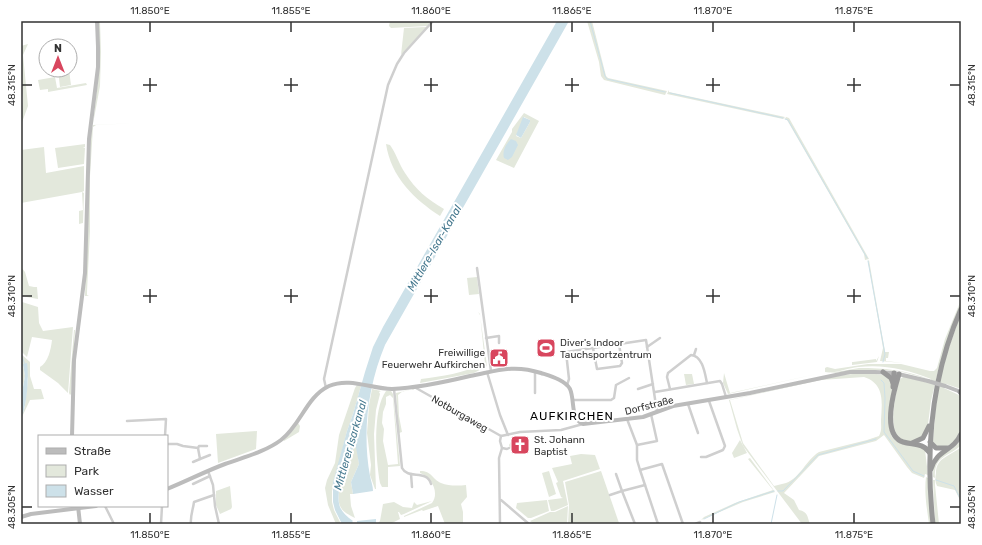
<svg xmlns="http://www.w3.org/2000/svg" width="982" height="545" viewBox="0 0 982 545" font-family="Rubik,sans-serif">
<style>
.green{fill:#e3e8dc;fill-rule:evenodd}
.water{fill:#cde1e9}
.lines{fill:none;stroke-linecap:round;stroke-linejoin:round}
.stream{stroke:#cde1e9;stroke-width:1}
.street{stroke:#cfcfcf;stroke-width:2.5}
.secondary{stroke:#bcbcbc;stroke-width:4}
.highway{stroke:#999;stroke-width:5}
.secondary-bridge{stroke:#bcbcbc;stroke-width:4}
.ticks{fill:none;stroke:#323232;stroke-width:1.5}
.labels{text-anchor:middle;stroke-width:4;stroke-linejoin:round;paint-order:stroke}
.poi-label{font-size:10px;fill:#323232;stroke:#fff;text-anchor:start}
.street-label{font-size:10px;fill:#323232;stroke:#fff}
.water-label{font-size:11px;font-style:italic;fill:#46798f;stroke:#fff}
.quarter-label{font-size:12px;letter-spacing:1px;fill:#000;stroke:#fff}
.neatline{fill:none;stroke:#323232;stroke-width:1.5}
.ticks-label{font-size:10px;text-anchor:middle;fill:#323232}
</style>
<rect width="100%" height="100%" fill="#fff"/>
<g class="green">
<path d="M390,21H433L427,26L391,28L389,26Z"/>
<path d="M587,21H592L606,76L608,78L667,91L665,95L604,80L601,76L599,62Z"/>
<path d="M99,22H100L101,52L100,86L93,124L98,80Z"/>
<path d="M425,27H427L401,55L404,28Z"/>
<path d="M28,44L23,55L28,106L21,125L23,99L21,71V46Z"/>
<path d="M58,70H69L71,85L60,87Z"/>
<path d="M55,77L57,88L86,83L87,85L48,92V89L40,90L38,80Z"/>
<path d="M669,90V92L785,117L783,119L667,94Z"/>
<path d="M524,113L539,121L514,168L496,160L512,132V129ZM524,117L530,120V122L521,138L516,136Z"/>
<path d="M786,117L789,118L869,259L865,260L864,254L798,139L787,120L785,119Z"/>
<path d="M137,123L96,125L93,127L90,176V231L87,292V295L89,296H85L91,132L93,125Z"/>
<path d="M85,144V147L83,148H85L84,164L58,168L55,148Z"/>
<path d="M386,144L390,145C396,153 399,164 405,173C416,190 427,199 444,209L440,216C414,199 391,177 386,144Z"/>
<path d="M44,147L46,173L84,166V191L82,192L84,193L83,223L79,224V211L83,210L82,192L21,203V150Z"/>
<path d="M869,260L885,352H889L888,358H886V361L903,363L880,361L883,348L868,261Z"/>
<path d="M21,267L25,272L29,286L34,287H37L38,299L21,296Z"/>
<path d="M477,277L479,294L469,295L467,278Z"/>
<path d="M961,300V305L954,321L940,363L931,401L928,424L924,434L917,440L906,442L896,435C890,416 895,400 899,380L903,377H906L929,383L931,379C907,369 883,364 858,367C848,368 834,374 825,372V368L827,367L835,369L868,364H901L930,371H934L937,368L945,339Z"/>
<path d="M22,302L38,307L39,323L43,331L73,327L68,393L58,383L40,370V367C48,363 51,349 52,340L32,337L27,357L21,351Z"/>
<path d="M478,312L480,315L487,366L474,373L420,383L421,379C442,376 464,374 482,363L485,364L480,314Z"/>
<path d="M961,313V389L946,384L944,388L961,396V431C956,441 950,446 940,448L933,443V441L937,392L947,353Z"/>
<path d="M75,330L71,394L70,395L69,393L74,330Z"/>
<path d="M21,354L30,362V376L34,389H41L44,399L30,400L21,419L25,406L28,379L23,364L25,376L21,398Z"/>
<path d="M879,356L877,362L852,365V362H853L876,359V361Z"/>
<path d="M859,368C884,368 905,370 929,379C918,377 907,372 896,371C873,368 852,373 830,373Z"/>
<path d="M724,373L730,393L821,373L728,394L723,383Z"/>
<path d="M866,373L885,375L892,381V392L890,431L892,437L902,444L920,447L925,450L928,475L925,474L924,478L912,473L907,467L884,435L876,441L819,456L784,493L794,500L799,510C808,512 807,516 810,524H802L743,446L737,429L729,400L840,375ZM864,377C885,384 882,402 881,420C881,427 882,430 879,436L867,440L819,452C806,460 800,478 786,483C782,484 778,485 774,486L743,443L730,400L821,380Z"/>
<path d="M692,374L694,384L686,385L684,374Z"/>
<path d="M357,385L361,386L353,414L347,431L332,491V502L334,510L341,524H336L328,505L325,488L327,480L335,463L339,435L355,388Z"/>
<path d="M372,389L381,391L379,392L380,394L376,410L374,434L376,489H375L370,475L371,465L367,433L369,405Z"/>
<path d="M414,389H415L403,391L398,395L399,416L402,432L399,433L396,393Z"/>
<path d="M386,391H391L393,394L400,466L388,467V487H382L380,483C376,460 372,410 386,391ZM390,395L393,398L398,464L388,465L383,441L384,429L382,423L383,412L386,404V397Z"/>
<path d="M298,423L300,426L299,432L284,441L283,440Z"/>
<path d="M257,431L256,449L218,463L216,434Z"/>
<path d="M519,437L525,438L528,441L514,443L513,447H515V449L529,446V451H514L510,448L509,445L512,440Z"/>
<path d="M961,439V444L959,447C945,458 934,457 935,478L933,477C933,448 950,458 961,439Z"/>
<path d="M740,440L747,453L734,458L732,453Z"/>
<path d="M356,441L359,464L351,482L353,494H350L351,506L355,518C341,511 337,507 339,491Z"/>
<path d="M961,447V502L955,490L937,486C935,482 935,478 936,473C936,457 951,456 961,447Z"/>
<path d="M581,454L595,455L600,469L563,481L568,505L554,511H551L548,500L563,498L561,497L556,483L558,482L552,468L572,464L570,456Z"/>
<path d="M750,458L775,492L743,502L701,520L704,517L735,503L773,490L748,459Z"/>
<path d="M420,471C432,471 432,479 441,483C448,486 458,486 466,485L467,497L461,504L463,512V524H445L438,506L423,511L422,510L404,517V516L432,503C440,492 431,477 420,473Z"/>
<path d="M549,471L556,494L549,497L542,473Z"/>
<path d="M601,471L619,523L568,524L569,505L565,482Z"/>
<path d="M926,477L928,478L931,524H929C927,509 924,493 926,477Z"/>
<path d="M933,480H935V485L939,524H935Z"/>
<path d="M230,486L232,507L231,509L220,514L216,505V491Z"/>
<path d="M547,500L549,511L531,518H528L516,508L517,503Z"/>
<path d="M432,501L404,514L401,515L399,512H398L400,519L392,523L377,524L380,521L383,504L394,502L403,507L412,508L414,502L417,505Z"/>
<path d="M568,506L567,524H534L530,521L550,512H555Z"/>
</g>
<g class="water">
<path d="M557,21H569L385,345C368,386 362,432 370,476C371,481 373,486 373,491L353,494L351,482L359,464L355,442L339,491C337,507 341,512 353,521L352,522L354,524H342L335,510L333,502V482L347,431L353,414L365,372L373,347L383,327Z"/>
<path d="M523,117L530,120V122L521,138L516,135Z"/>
<path d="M511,139L516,141L518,145L512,157L508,160L504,158C502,151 506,144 511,139Z"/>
<path d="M27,363C29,377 27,406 21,418V398L25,376L23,364Z"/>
<path d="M376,519V524H357V521Z"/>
</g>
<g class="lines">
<g class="stream">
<path d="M590,21L605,76L607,79L665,92"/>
<path d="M670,93L783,118"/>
<path d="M785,119L788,120L867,258"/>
<path d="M868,261L885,354L883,362"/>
<path d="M21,355L25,364"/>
<path d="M881,380L884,383L885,398L884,432L913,471L924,476"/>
<path d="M936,480L954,486L961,500"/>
<path d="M778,491H783L818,455L876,439"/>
<path d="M704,519L739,502L774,491"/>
<path d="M771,524L777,495"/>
</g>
<g class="street">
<path d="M477,268L491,371"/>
<path d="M486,338L499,336V343"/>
<path d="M647,347L660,338"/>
<path d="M593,348L597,369L620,366L622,363L619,344"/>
<path d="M694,355L696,349"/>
<path d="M487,372L500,415L508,435"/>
<path d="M535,372V393"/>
<path d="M567,385L569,379L566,352L646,340L657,412"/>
<path d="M326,388L324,379L388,85L397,64L404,53L433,21"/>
<path d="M416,388L501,436L520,432L561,430L583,424"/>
<path d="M394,389L402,468C408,480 427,469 431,484"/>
<path d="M638,389L653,384"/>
<path d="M670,389L667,377L668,373L691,355C703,356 705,374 707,383"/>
<path d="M655,392L720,381L722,384L726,397"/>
<path d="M573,400H611L614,398L616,385L629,378"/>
<path d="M688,404L698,433"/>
<path d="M627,419L637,445V460L640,470L658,524"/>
<path d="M127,421L166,419L165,436"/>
<path d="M501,436L500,441L502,448L507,449L509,448"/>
<path d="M167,444H177L183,446L198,448L200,459L193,462"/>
<path d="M637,445L657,441L651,414"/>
<path d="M198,448L199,446H207"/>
<path d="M701,457H706L723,450L725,446L709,401"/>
<path d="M200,459L210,455"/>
<path d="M640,470L662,464L683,524"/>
<path d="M208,471L213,485L215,506L219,524"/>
<path d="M411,474L412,487"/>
<path d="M193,484L210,476"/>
<path d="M610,495L622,491L616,474"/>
<path d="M501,500L529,524"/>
<path d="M105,506L114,524"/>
<path d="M161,524L162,506"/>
<path d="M191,524C190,516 193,510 194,502L214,495"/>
<path d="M500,524L499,458L502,448"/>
<path d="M635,524L622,491L645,485"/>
<path d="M695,524L700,522"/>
</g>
<g class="secondary">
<path d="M945,386L961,392"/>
<path d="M72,436L74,360L85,273L89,139L98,67V47L97,21"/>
<path d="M167,489C187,481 206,471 225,464C244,457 265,452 281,440C301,425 306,397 329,386C350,377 371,389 392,389C418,388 445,382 470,376C497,371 513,364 541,373C550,376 565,380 570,389C575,400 570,419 583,424L643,417L673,406L750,393L850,372H875L894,373L928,381"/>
<path d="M78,506L80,524"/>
<path d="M21,517L31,514L96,506"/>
</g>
<g class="highway">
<path d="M883,372L891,378L893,383"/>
<path d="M899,374C894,390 881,435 903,442C913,445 923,443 929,452"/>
<path d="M893,387L894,373"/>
<path d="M960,392L961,393"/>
<path d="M930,442L936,448H948"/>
<path d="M912,443L923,438L929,426"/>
<path d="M931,469C937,449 953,452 961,434"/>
<path d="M933,524C925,450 931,377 961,309"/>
</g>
<path class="secondary-bridge" d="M928,381L945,386"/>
</g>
<path class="ticks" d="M150,22V32M291,22V32M431,22V32M572,22V32M713,22V32M854,22V32M150,78V92M291,78V92M431,78V92M572,78V92M713,78V92M854,78V92M22,85H32M143,85H157M284,85H298M424,85H438M565,85H579M706,85H720M847,85H861M950,85H960M150,289V303M291,289V303M431,289V303M572,289V303M713,289V303M854,289V303M22,296H32M143,296H157M284,296H298M424,296H438M565,296H579M706,296H720M847,296H861M950,296H960M22,507H32M950,507H960M150,513V523M291,513V523M431,513V523M572,513V523M713,513V523M854,513V523"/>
<defs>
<g id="stadium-square" transform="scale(1)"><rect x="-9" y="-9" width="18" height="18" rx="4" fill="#d8465e" stroke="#fff"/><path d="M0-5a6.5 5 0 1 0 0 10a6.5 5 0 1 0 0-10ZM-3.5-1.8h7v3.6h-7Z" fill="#fff"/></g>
<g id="civic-square" transform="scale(1)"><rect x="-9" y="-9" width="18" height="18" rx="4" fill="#d8465e" stroke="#fff"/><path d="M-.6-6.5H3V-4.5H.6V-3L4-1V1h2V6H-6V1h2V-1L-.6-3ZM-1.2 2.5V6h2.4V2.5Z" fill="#fff"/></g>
<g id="church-square" transform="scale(1)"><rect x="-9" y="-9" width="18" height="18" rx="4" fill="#d8465e" stroke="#fff"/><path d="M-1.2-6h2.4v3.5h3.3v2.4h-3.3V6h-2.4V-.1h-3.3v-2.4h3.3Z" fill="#fff"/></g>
</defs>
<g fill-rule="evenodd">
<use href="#stadium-square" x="546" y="348"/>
<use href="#civic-square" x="499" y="358"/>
<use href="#church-square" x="520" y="445"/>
</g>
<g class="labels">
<g class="poi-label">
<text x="560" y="346">Diver's Indoor<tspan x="560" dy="12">Tauchsportzentrum</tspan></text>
<text x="485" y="356" text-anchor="end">Freiwillige<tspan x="485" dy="12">Feuerwehr Aufkirchen</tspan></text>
<text x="534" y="443">St. Johann<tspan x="534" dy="12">Baptist</tspan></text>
</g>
<g class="street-label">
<text transform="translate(649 405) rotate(-14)" y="4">Dorfstraße</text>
<text transform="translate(460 413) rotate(30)" y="4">Notburgaweg</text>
</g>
<g class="water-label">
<text transform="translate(434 248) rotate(-60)" y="4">Mittlere-Isar-Kanal</text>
<text transform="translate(350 445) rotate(-74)" y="4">Mittlerer Isarkanal</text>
</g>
<g class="quarter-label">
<text x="572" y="420">AUFKIRCHEN</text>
</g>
</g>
<rect width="982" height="545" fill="none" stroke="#ffffff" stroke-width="44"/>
<rect x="38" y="435" width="130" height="72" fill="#ffffff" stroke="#adadad"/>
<rect x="46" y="448" width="20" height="6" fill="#bcbcbc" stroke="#adadad"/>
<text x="74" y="455" font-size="12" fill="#323232">Straße</text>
<rect x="46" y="465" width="20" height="12" fill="#e3e8dc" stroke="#adadad"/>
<text x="74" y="475" font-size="12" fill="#323232">Park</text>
<rect x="46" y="485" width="20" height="12" fill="#cde1e9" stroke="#adadad"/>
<text x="74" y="495" font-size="12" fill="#323232">Wasser</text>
<g transform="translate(58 58)"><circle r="19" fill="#ffffff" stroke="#adadad"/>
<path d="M0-3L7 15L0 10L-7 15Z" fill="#d8465e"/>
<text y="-6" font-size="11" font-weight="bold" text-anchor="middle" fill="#323232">N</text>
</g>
<rect x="22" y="22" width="938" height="501" class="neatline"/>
<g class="ticks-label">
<text x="150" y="14">11.850°E</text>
<text x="291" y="14">11.855°E</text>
<text x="431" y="14">11.860°E</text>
<text x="572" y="14">11.865°E</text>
<text x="713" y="14">11.870°E</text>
<text x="854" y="14">11.875°E</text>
<text transform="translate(11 85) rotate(-90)" y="4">48.315°N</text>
<text transform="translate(971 85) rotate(-90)" y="4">48.315°N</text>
<text transform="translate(11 296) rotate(-90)" y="4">48.310°N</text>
<text transform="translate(971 296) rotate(-90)" y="4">48.310°N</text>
<text transform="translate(11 507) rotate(-90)" y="4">48.305°N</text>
<text transform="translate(971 507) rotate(-90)" y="4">48.305°N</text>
<text x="150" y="538">11.850°E</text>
<text x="291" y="538">11.855°E</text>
<text x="431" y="538">11.860°E</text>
<text x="572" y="538">11.865°E</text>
<text x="713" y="538">11.870°E</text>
<text x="854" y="538">11.875°E</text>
</g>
</svg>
